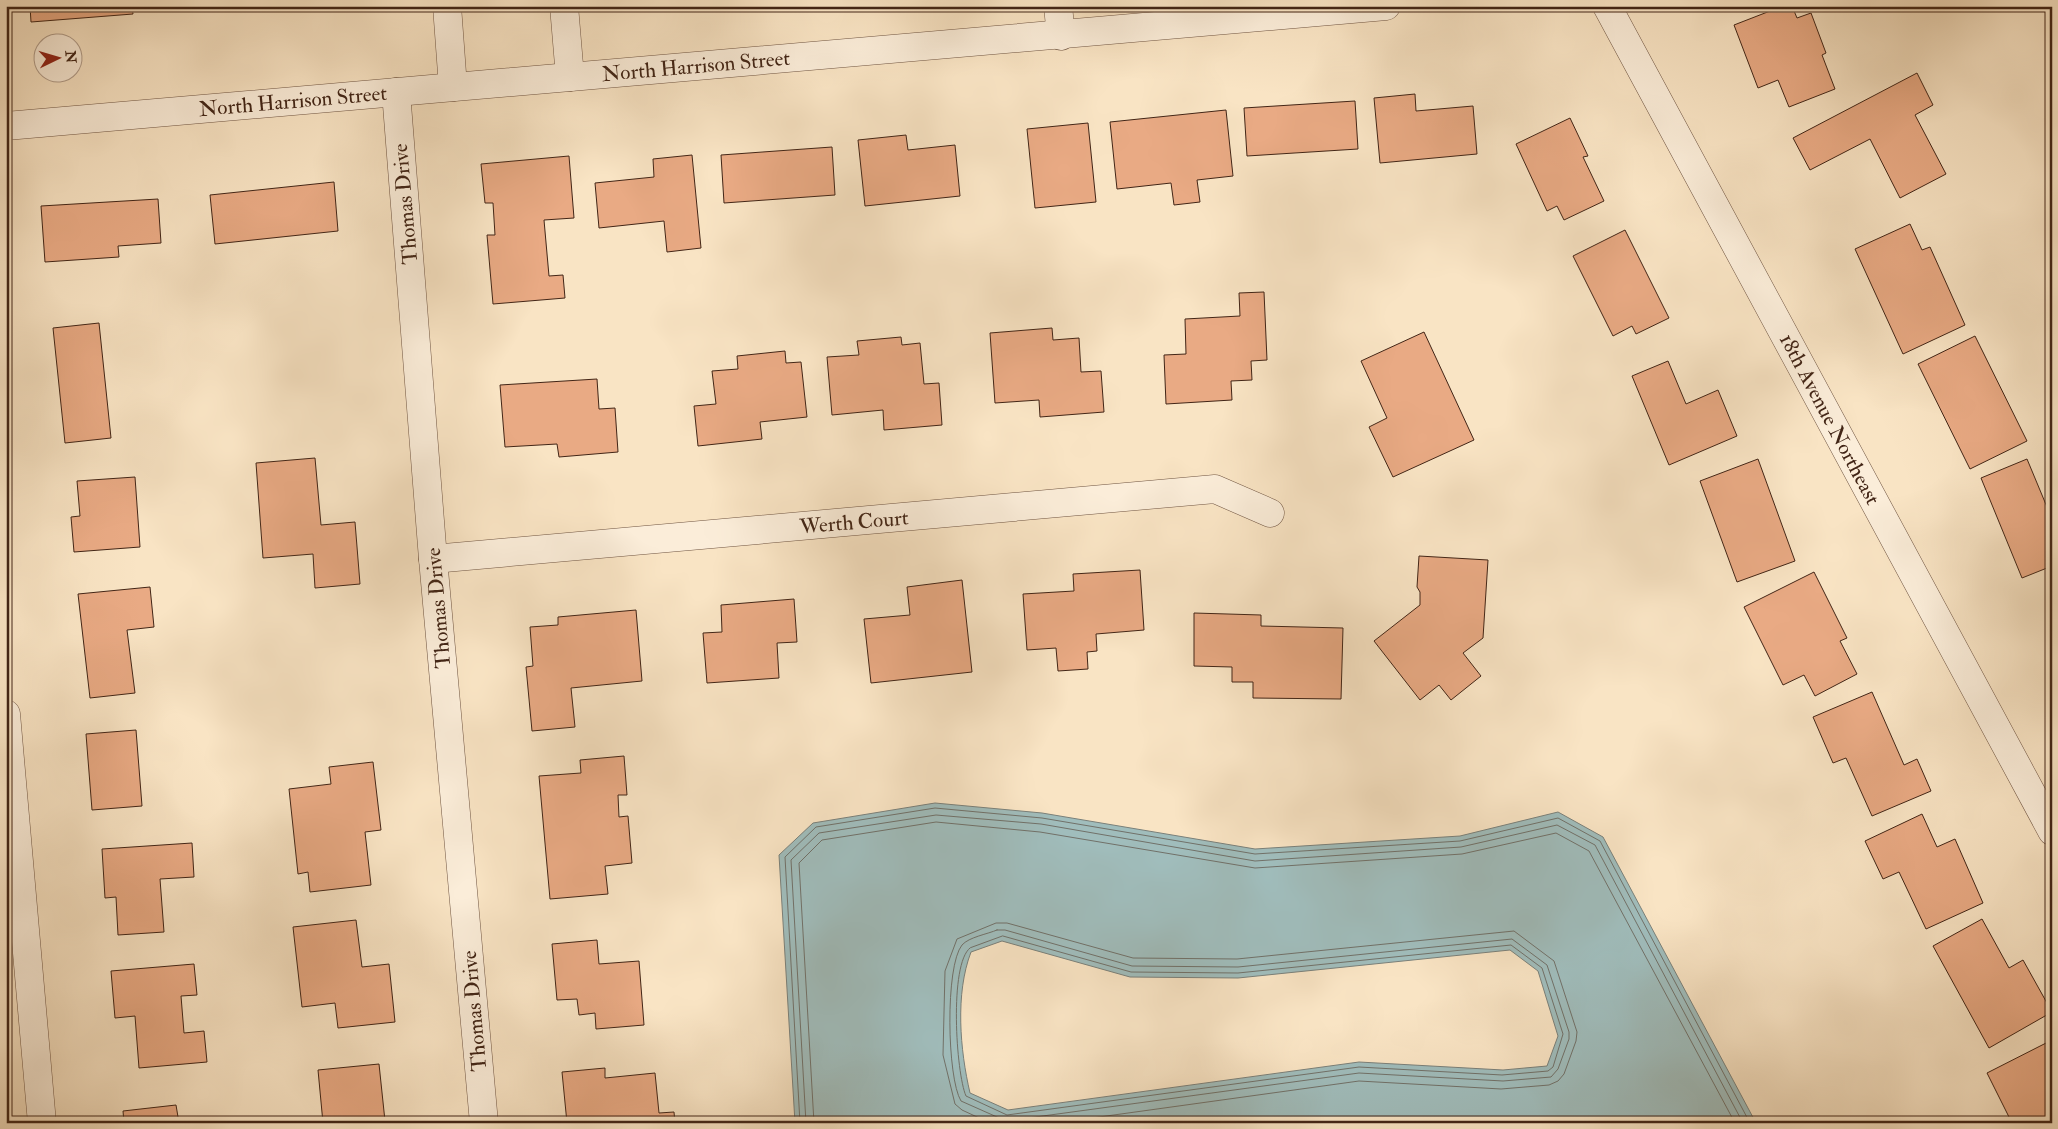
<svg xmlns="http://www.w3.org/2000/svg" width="2058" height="1129" viewBox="0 0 2058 1129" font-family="'IM FELL Double Pica',serif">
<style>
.water{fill:#a0bdbc;stroke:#7a807a;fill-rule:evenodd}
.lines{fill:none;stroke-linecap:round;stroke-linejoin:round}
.shore{stroke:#717169;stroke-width:1}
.building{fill:#e9aa84;stroke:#422516}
.minor-casing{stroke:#705542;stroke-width:29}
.minor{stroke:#fbedd9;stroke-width:28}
.labels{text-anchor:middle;stroke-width:4;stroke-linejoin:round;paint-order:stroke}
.street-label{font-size:21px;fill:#422516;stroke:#fbedd9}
</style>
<rect width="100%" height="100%" fill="#f9e4c4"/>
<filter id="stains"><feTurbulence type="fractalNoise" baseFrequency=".004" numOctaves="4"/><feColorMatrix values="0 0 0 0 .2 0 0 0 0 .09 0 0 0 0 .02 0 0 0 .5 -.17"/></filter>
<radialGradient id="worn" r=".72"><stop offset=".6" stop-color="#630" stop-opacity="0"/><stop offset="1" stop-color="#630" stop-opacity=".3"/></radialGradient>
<path class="water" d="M935,803L1042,813L1255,849L1460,836L1558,812L1603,837L1756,1123H795L779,855L813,823ZM1002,941L1130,977L1238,978L1510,950L1538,971L1558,1036L1547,1066L1503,1070L1359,1062L1008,1110L970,1093C960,1050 955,994 971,952Z"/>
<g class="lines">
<g class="shore">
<path d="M997,930H1005L1132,966L1238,967L1512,939L1547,965L1569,1032V1039L1558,1069L1551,1077L1503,1081L1359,1073L1006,1121L961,1101C947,1078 945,966 962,945C969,937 988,934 997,930Z"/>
<path d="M1003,936L1131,972L1238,973L1511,945L1542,968L1563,1034L1553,1067L1548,1071L1502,1075L1359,1067L1007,1115L966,1096C956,1073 949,964 970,948Z"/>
<path d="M800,1123L785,857L816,827L935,808L1042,818L1255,854L1460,841L1558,818L1600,841L1750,1123"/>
<path d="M806,1123L791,860L819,833L936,815L1041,824L1255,861L1461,847L1557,825L1595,845L1743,1123"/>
<path d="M814,1123L799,863L822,840L936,822L1040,832L1255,868L1462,854L1556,833L1589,851L1735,1123"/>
<path d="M990,1123L962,1110L955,1104L943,1055L945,971L957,939L996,923H1007L1133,958L1237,959L1514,931L1554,961L1577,1032L1576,1041L1564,1074L1558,1081L1549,1085L1501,1089L1359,1081L1056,1123"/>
</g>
</g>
<g class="building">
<path d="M30,6H132L133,14L31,22Z"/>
<path d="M1783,6H1792L1797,18L1811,13L1826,53L1822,55L1835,89L1789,107L1778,80L1758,88L1734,25Z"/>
<path d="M1917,73L1933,105L1915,115L1946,174L1900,198L1870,139L1810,170L1793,138Z"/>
<path d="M1415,94L1416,111L1473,106L1477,154L1380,163L1374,98Z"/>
<path d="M1355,101L1358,149L1247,156L1244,108Z"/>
<path d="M1226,110L1233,176L1197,180L1200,202L1174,205L1171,183L1117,189L1110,122Z"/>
<path d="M1570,118L1588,156L1583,157L1604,201L1564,220L1557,206L1547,211L1516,144Z"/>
<path d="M1088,123L1096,202L1035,208L1027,129Z"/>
<path d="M906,135L908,150L955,145L960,196L865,206L858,140Z"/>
<path d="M832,147L835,195L724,203L721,155Z"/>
<path d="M692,155L701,248L667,252L664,221L599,228L595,183L654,177L653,159Z"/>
<path d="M569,156L574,218L544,220L549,276L563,275L565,298L493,304L487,235H495L493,203H485L481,164Z"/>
<path d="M334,182L338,231L215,244L210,195Z"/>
<path d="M158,199L161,243L118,246L119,257L45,262L41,206Z"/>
<path d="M1910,224L1922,250L1930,247L1965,325L1903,354L1855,249Z"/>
<path d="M1625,230L1669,318L1636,334L1632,326L1613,336L1573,256Z"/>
<path d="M1264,292L1267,360L1251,361L1252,380L1231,381L1232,400L1166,404L1164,355L1186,354L1185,319L1240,316L1239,293Z"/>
<path d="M99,323L111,438L65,443L53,328Z"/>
<path d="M1052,328L1053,340L1079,338L1081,372L1101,371L1104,412L1040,417L1039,400L995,403L990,333Z"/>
<path d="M1424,332L1474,440L1393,477L1369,427L1387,418L1361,361Z"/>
<path d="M1975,336L2027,441L1970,469L1918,364Z"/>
<path d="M901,337L902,345L920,343L924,384L939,383L942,425L884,430L883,410L832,415L827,357L859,355L857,341Z"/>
<path d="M785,351L786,363L801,362L807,417L760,422L762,439L698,446L694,406L716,404L712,371L738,369L737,356Z"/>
<path d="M1668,361L1686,404L1718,390L1737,436L1669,465L1632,376Z"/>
<path d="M597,379L599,409L615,408L618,452L559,457L557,444L505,447L500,385Z"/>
<path d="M315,458L321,525L355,522L360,584L315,588L313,554L263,558L256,463Z"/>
<path d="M1758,459L1795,561L1737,582L1700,481Z"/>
<path d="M2027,459L2052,519V566L2022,578L1981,478Z"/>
<path d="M135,477L140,547L74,552L71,517L80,516L77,481Z"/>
<path d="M1419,556L1488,560L1483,638L1463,653L1481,676L1451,700L1439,685L1420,700L1374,641L1420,605V592L1417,587Z"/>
<path d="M1140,570L1144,630L1096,634L1097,651L1087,652L1088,669L1058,671L1056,648L1027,650L1023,594L1074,591L1073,574Z"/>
<path d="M1814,572L1847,638L1840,641L1857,674L1815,696L1804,675L1783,685L1744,607Z"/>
<path d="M962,580L972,672L871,683L864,619L910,615L907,587Z"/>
<path d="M150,587L154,627L127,630L135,693L90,698L78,594Z"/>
<path d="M794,599L797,642L777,643L779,678L707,683L703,633L722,632L721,605Z"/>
<path d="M636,610L642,681L571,688L575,727L532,731L526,667L533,666L530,627L558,625V617Z"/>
<path d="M1194,613L1261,615V626L1343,628L1341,699L1253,698V682H1232V667L1194,666Z"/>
<path d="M1872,692L1904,765L1917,759L1931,791L1872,816L1846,758L1833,763L1813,717Z"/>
<path d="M136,730L142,806L92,810L86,734Z"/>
<path d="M624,756L627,795H618L619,817L628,816L632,863L605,866L608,894L550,899L539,776L581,773L580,760Z"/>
<path d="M373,762L381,830L365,832L371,885L310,892L308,872L298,874L289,789L331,784L329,767Z"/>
<path d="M1922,814L1937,847L1955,839L1983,903L1926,929L1899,872L1883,879L1865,841Z"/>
<path d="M192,843L194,877L160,879L164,932L118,935L116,897L105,898L102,849Z"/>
<path d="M1982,919L2009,968L2023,960L2052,1012L1989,1048L1933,946Z"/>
<path d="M356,920L362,967L389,964L395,1022L338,1028L335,1003L302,1007L293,927Z"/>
<path d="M597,940L599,964L639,961L644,1025L596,1029L595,1013L579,1015L577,999L557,1000L552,944Z"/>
<path d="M194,964L197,995L181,996L184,1033L204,1031L207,1062L139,1068L135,1016L115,1018L111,971Z"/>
<path d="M2052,1040V1123H2012L1987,1073Z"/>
<path d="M379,1064L385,1121L405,1118L406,1123H323L318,1070Z"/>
<path d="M605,1068V1078L655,1073L659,1113L674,1112L675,1123H567L562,1072Z"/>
<path d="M176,1105L179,1123H124L123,1111Z"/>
</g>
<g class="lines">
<g class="minor-casing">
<g id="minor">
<path d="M447,6L453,87"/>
<path d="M564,6L570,77"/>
<path d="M1058,6L1061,36"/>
<path d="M1607,6L2052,831"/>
<path d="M396,92L433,559L484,1123"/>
<path d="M6,126L1386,6"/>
<path d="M433,559L1215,489L1270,513"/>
<path d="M6,714L42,1123"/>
</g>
</g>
<use href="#minor" class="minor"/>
</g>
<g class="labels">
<g class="street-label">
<text transform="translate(696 66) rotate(-5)" y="7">North Harrison Street</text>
<text transform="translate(293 101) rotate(-5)" y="7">North Harrison Street</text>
<text transform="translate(405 204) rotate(-95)" y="7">Thomas Drive</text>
<text transform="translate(1830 419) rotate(62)" y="7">18th Avenue Northeast</text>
<text transform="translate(854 522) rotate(-5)" y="7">Werth Court</text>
<text transform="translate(438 608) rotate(-95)" y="7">Thomas Drive</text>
<text transform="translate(474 1011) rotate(-95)" y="7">Thomas Drive</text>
</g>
</g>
<rect width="2058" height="1129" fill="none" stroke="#f9e4c4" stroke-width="25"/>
<rect x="8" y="8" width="2043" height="1114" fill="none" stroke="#422516" stroke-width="2.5"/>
<rect x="12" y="12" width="2033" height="1104" fill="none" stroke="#422516"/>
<g transform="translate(58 58) rotate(85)"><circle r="24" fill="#fbedd9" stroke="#b19d8b"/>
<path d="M0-4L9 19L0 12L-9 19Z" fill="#8f2418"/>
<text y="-8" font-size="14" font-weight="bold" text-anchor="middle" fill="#422516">N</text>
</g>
<rect width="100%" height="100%" filter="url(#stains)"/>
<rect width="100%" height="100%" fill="url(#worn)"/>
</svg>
